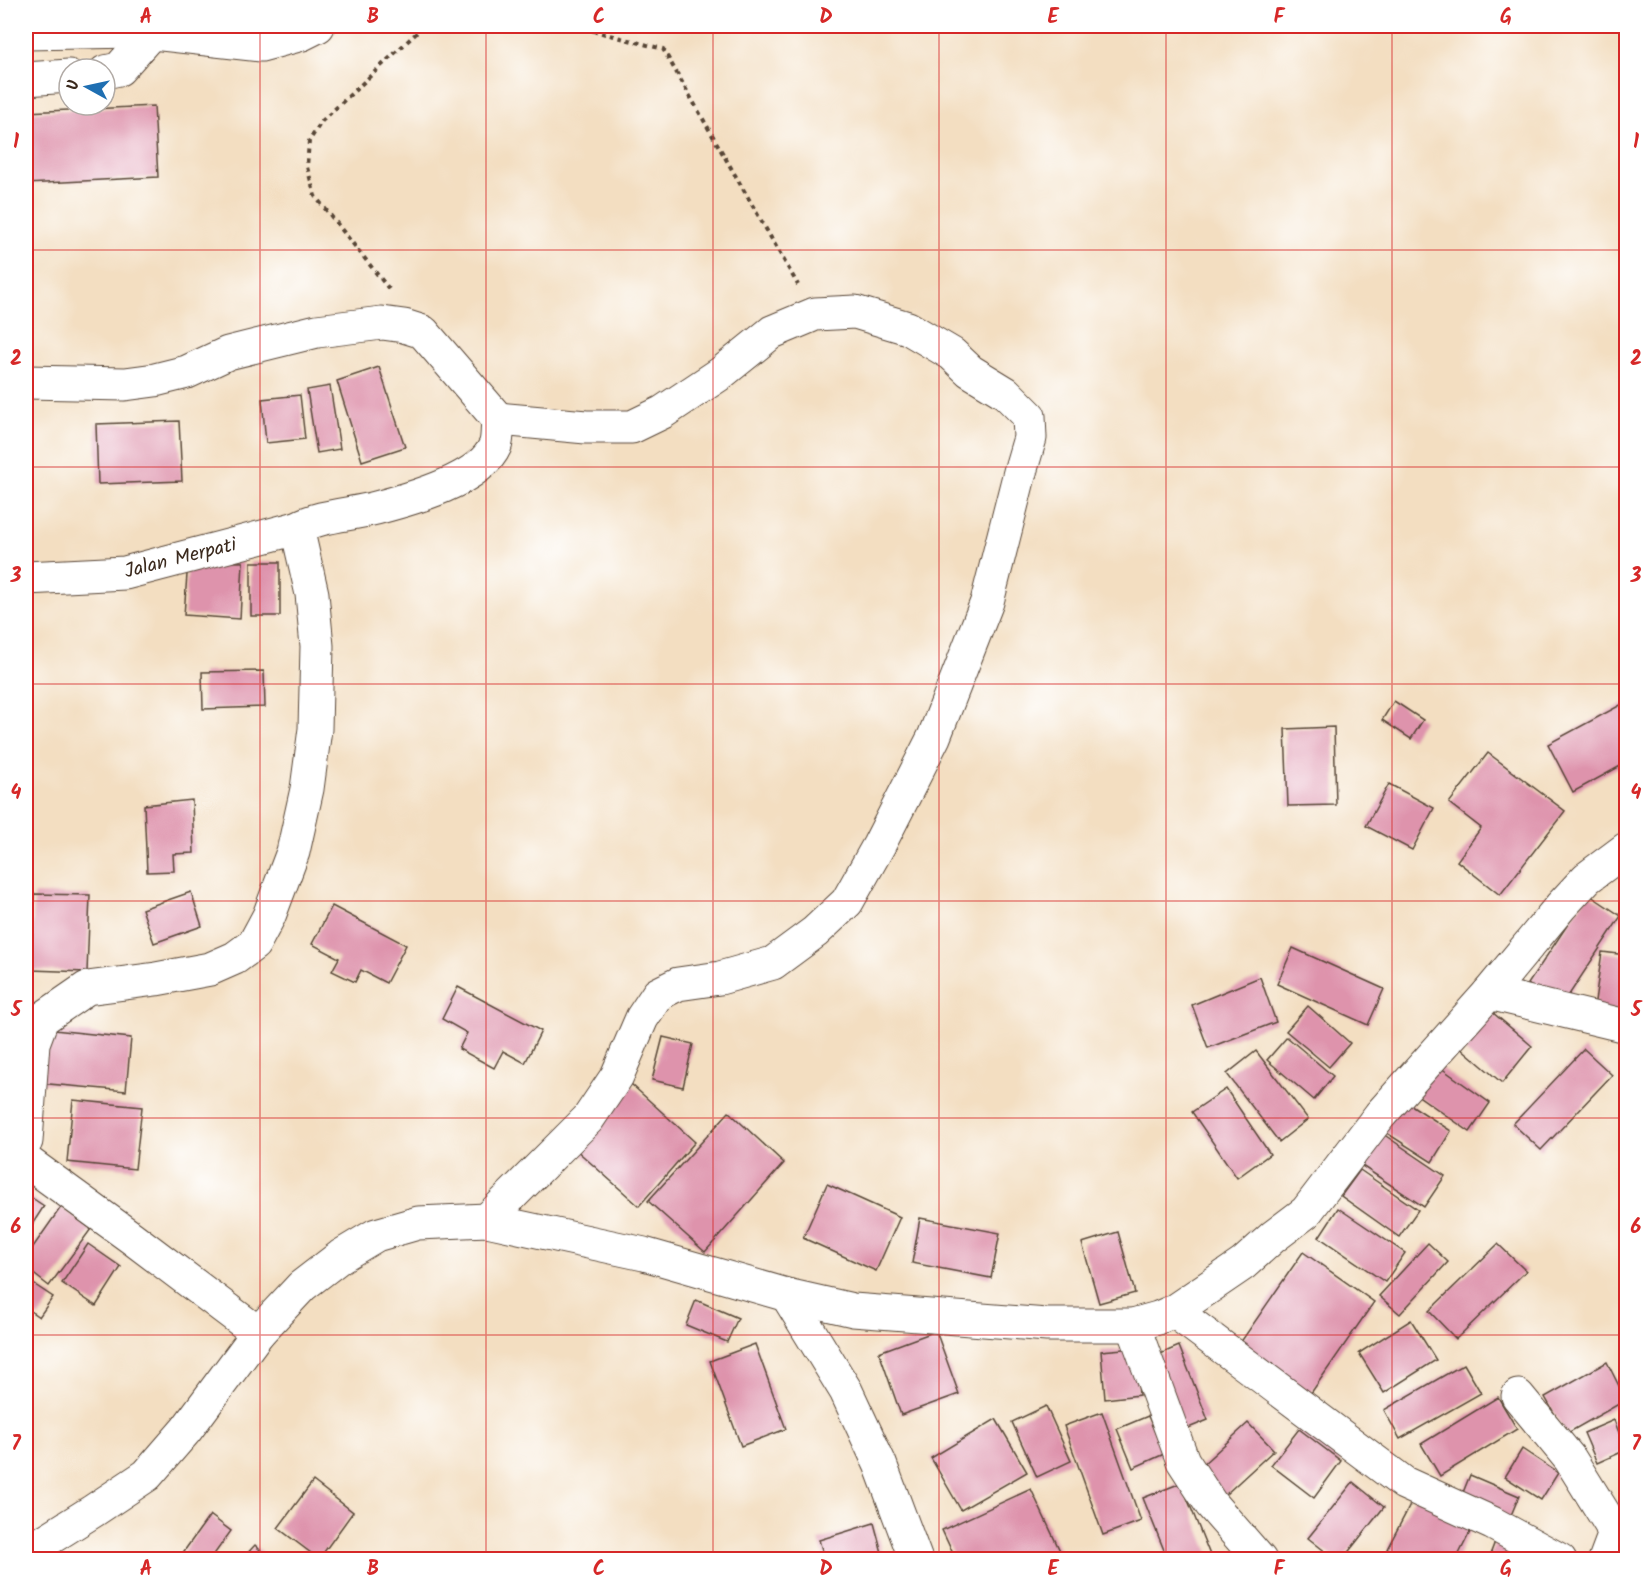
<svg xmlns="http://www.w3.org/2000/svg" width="1652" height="1585" viewBox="0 0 1652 1585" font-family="Kalam,sans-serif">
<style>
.building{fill:#de93ac}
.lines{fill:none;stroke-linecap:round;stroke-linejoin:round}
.minor-casing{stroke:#574536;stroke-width:35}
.path{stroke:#574536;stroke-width:4;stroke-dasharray:4.5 4.5;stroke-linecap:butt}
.minor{stroke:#fff;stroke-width:33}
.grid{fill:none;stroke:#d62828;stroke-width:1.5;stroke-opacity:0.55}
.labels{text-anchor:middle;stroke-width:5;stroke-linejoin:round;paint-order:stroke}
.street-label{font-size:20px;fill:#3b2a1e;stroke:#fff}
.neatline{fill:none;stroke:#d62828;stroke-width:2}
.grid-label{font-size:20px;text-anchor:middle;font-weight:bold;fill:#d62828}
</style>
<rect width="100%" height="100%" fill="#fff"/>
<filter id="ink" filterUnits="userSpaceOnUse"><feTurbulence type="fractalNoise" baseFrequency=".0167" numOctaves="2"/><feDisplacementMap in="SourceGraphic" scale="12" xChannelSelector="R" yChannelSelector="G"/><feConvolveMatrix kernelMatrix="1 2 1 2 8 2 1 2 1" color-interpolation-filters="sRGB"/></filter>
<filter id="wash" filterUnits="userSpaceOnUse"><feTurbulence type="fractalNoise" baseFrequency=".008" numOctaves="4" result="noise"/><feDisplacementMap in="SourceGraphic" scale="24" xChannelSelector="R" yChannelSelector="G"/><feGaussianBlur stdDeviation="1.35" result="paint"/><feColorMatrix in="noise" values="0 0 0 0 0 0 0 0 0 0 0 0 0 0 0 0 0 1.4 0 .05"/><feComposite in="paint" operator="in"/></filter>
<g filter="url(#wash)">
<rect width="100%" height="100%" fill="#f3dec1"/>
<g id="blocks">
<g class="building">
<path d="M154,106L158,177L26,184V112Z"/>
<path d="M379,367L405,447L362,461L337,381Z"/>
<path d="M330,386L340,449L317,453L307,390Z"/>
<path d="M300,395L305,439L266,443L262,399Z"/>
<path d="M179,421L182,481L98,484L96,424Z"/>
<path d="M188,561L243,562L240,619L184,615Z"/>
<rect x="251" y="562" width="29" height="54"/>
<path d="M264,671L265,707L203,709L202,672Z"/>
<path d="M1394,701L1423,720L1411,739L1382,720Z"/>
<path d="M1626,702V763L1573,792L1548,744Z"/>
<path d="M1334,727L1336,805L1288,806L1285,729Z"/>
<path d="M1488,753L1565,811L1500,895L1457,861L1481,828L1449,803Z"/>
<path d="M1389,784L1434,808L1412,850L1366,826Z"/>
<path d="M192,800L194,853L173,854L174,871L147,872L144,805Z"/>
<path d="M191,892L202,926L154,943L142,909Z"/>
<path d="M34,894L90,895L87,972L31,970Z"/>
<path d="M1588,894L1621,916L1561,1007L1528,984Z"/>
<path d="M332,906L406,945L386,983L361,970L355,982L332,971L339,958L312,944Z"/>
<path d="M1293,948L1384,989L1368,1025L1277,984Z"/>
<path d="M1602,952L1626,955V1013L1594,1008Z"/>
<path d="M1260,977L1276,1022L1208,1048L1192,1005Z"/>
<path d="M458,987L541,1031L525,1063L503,1051L494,1068L459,1049L467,1033L442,1019Z"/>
<path d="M1308,1006L1350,1043L1329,1067L1286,1031Z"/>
<path d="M1485,1006L1532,1046L1502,1083L1454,1042Z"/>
<path d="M44,1029L131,1038L126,1091L38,1083Z"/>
<path d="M663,1037L693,1044L683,1087L652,1080Z"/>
<path d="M1287,1037L1333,1076L1314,1100L1267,1060Z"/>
<path d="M1584,1049L1612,1075L1541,1150L1513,1124Z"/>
<path d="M1256,1051L1308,1119L1279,1142L1227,1074Z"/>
<path d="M1434,1063L1490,1103L1470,1132L1413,1092Z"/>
<path d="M631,1084L695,1142L639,1206L574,1148Z"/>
<path d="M1226,1089L1270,1154L1237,1178L1192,1112Z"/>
<path d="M1402,1099L1451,1131L1432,1162L1382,1130Z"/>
<path d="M73,1100L142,1107L135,1169L67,1162Z"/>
<path d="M729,1112L784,1163L705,1252L648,1201Z"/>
<path d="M1380,1132L1445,1176L1424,1207L1359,1164Z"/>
<path d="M1360,1170L1418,1210L1399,1237L1341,1196Z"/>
<path d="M827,1184L900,1217L876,1271L803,1238Z"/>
<path d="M26,1194L44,1206L26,1234Z"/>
<path d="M61,1207L91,1229L49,1286L26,1268V1257Z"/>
<path d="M1338,1208L1405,1253L1385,1282L1319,1237Z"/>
<path d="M920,1218L1000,1233L991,1278L912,1263Z"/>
<path d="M1118,1232L1135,1293L1099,1303L1082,1243Z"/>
<path d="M1428,1243L1448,1262L1400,1314L1379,1296Z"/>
<path d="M88,1244L121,1267L96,1306L62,1283Z"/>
<path d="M1498,1244L1526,1271L1456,1339L1429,1311Z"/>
<path d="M1303,1252L1374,1302L1309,1396L1238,1346Z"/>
<path d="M26,1279L53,1297L39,1317L26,1308Z"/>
<path d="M696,1300L738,1318L727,1342L686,1325Z"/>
<path d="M1411,1320L1436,1360L1384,1393L1359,1353Z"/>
<path d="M936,1331L959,1394L901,1415L879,1352Z"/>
<path d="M755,1344L786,1429L741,1446L710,1361Z"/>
<path d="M1179,1346L1208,1420L1181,1431L1151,1358Z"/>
<path d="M1135,1348L1139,1395L1105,1399L1101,1351Z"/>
<path d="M1607,1362L1626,1400L1566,1434L1545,1397Z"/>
<path d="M1464,1364L1481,1393L1400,1439L1384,1410Z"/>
<path d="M1498,1397L1517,1429L1440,1476L1421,1444Z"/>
<path d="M1046,1406L1071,1461L1037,1477L1012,1422Z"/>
<path d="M1102,1412L1141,1521L1103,1535L1064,1426Z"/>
<path d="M1148,1416L1164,1454L1133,1468L1117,1429Z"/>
<path d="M996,1419L1027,1472L961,1510L931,1458Z"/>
<path d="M1614,1420L1626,1450L1597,1463L1584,1433Z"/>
<path d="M1248,1423L1274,1450L1225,1495L1200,1467Z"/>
<path d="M1299,1429L1341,1461L1314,1498L1271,1465Z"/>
<path d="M1522,1449L1558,1473L1541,1500L1505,1477Z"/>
<path d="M1470,1475L1519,1496L1509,1520L1460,1500Z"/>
<path d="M313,1481L353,1512L319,1559L278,1528Z"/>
<path d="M1353,1482L1384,1507L1342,1560H1336L1308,1538Z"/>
<path d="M1181,1483L1212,1560H1168L1143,1498Z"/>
<path d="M1031,1489L1061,1553L1047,1560H956L942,1530Z"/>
<path d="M1415,1496L1473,1526L1456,1560H1406L1387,1549Z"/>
<path d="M210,1515L231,1531L210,1560H189L182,1554Z"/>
<path d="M874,1523L884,1560H825L819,1540Z"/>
<path d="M1496,1539L1546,1560H1488Z"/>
<path d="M255,1545L270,1560H241Z"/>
</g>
</g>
</g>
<g filter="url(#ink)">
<use href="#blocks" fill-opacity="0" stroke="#574536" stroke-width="1.5"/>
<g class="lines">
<g class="minor-casing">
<g id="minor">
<path d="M26,33L135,31L261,45L302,34L318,26"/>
<path d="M105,72L119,69L151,33"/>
<path d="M26,79L69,76"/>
<path d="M26,382L125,384L155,380L187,372L228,353L317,331L382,323L404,326L423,332L498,419C497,427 498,439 495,446C480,480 411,499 376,508C350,515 321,515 297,528L312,594L317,646L315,729L307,789L293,852L269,916L254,944L235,958L210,969L156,979L87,988L42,1019L33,1043L26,1141"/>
<path d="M26,578L125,573L297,528"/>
<path d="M1489,993L1626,1026"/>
<path d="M26,1161L132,1238L258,1333"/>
<path d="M487,1220L588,1119L617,1076L642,1018L658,994L678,984L720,978L773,963L815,932L847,902L879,845L934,737L987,602L1020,472L1030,438L1029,416L1006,393L970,371L952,354L908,328L855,312L815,314L772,332L720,374L663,412L632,427H586L498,419"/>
<path d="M787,1295L846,1391L880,1464L916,1560"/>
<path d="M1174,1311L1404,1483L1492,1523L1560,1560"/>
<path d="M1133,1325L1183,1461L1211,1504L1260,1560"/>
<path d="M1518,1396L1570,1459L1611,1525L1614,1536L1605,1560"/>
<path d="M26,1553L93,1511L147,1475L186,1430L258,1333L302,1286L341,1256L376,1235L418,1223L487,1220L644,1254L787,1295L853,1310L1047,1325H1133L1158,1318L1174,1311L1243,1264L1273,1237L1306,1212L1380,1115L1489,993L1561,906L1587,878L1626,849"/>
</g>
</g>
<g class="path">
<path d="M575,26L663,49L798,285"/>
<path d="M389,289L315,196L307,167L309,141L322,121L424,26"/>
</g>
<use href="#minor" class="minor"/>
</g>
</g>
<path class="grid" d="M260,26V1560M486,26V1560M713,26V1560M939,26V1560M1166,26V1560M1392,26V1560M26,250H1626M26,467H1626M26,684H1626M26,901H1626M26,1118H1626M26,1335H1626"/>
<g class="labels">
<g class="street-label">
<text transform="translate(180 557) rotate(-14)" y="7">Jalan Merpati</text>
</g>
</g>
<rect width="1652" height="1585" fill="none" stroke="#fff" stroke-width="66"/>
<g transform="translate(87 87) rotate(278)"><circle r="28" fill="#ffffff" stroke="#b1aaa5" stroke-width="1.5"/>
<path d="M0-4.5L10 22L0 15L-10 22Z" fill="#1f6fb2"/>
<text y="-9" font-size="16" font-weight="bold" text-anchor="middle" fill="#3b2a1e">U</text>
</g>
<rect x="33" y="33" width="1586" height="1519" class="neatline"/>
<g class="grid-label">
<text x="146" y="23">A</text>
<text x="373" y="23">B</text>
<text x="599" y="23">C</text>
<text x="826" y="23">D</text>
<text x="1053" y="23">E</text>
<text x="1279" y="23">F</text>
<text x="1506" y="23">G</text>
<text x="16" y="148">1</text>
<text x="1636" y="148">1</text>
<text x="16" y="365">2</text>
<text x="1636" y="365">2</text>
<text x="16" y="582">3</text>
<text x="1636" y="582">3</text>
<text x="16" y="799">4</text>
<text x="1636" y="799">4</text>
<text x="16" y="1016">5</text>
<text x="1636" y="1016">5</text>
<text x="16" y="1233">6</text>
<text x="1636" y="1233">6</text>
<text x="16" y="1450">7</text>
<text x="1636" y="1450">7</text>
<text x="146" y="1575">A</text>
<text x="373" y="1575">B</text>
<text x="599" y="1575">C</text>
<text x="826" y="1575">D</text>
<text x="1053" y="1575">E</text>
<text x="1279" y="1575">F</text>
<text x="1506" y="1575">G</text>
</g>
</svg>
